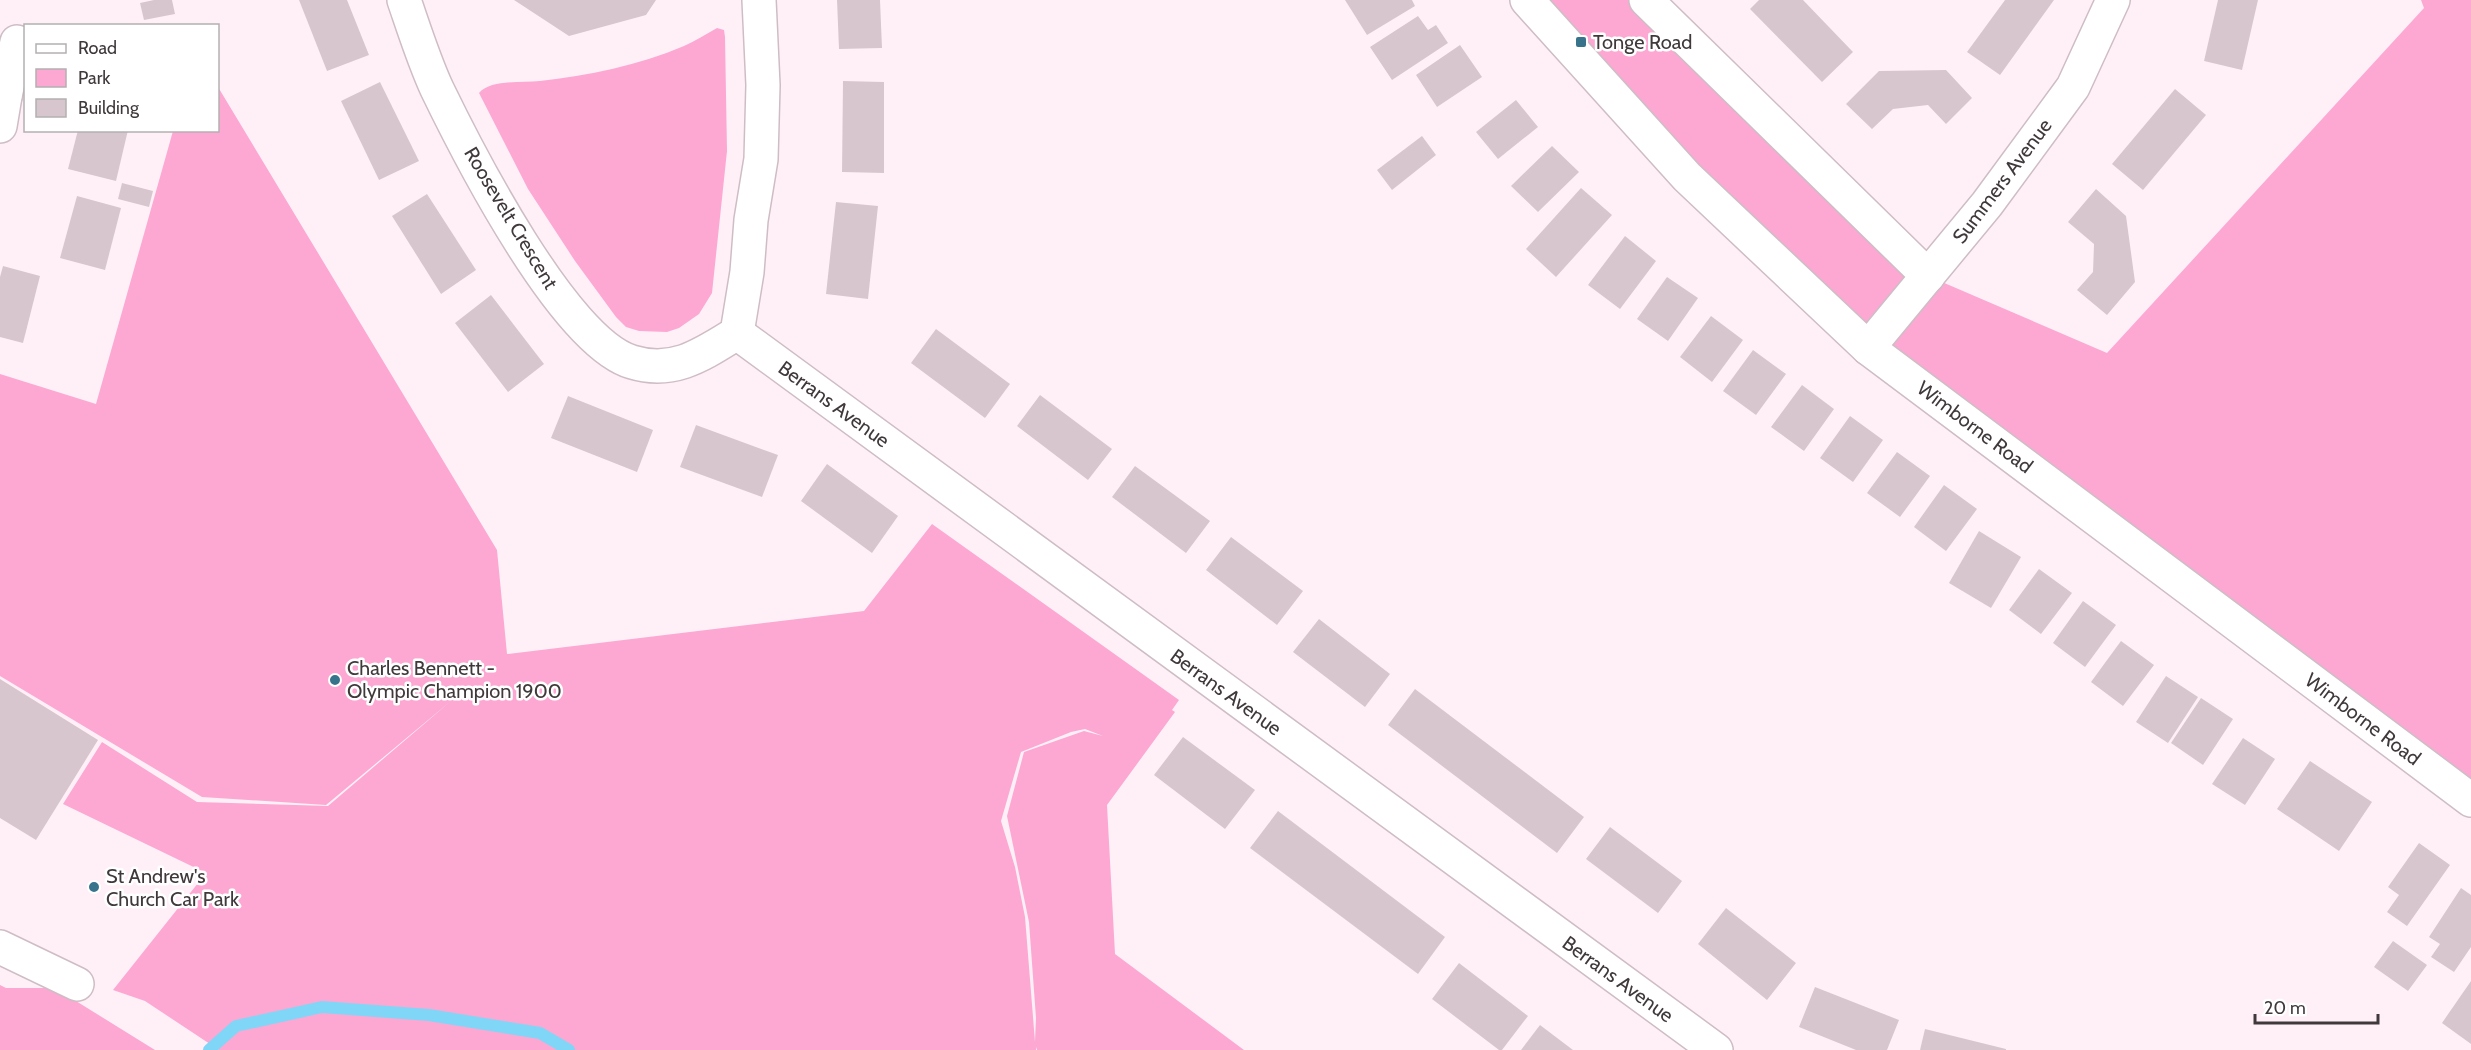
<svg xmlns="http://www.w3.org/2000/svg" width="2471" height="1050" viewBox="0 0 2471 1050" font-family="Cabin,sans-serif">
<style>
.green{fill:#fca8d2;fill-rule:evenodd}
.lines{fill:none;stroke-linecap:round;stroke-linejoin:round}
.stream{stroke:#80d6f7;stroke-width:12}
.building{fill:#d8c6ce}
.minor-casing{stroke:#cfbdc5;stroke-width:36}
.major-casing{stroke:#cfbdc5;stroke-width:36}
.minor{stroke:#fff;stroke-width:33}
.major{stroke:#fff;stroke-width:33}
.poi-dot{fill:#37748b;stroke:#fff;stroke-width:2}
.labels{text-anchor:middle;stroke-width:5;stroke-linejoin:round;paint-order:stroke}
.poi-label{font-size:20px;fill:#40393c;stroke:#fff;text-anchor:start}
.street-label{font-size:20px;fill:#40393c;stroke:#fff}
</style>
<rect width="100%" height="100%" fill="#fff0f7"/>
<g class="green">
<path d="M1527,0H1646L1928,276L2107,353L2424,8L2421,0H2471V800L1868,348Z"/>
<path d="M717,28L724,30L725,37L727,151L712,293L699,314L679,328L667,332L639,331L626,327L616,317L575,261L528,189L479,93C491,79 521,83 540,81C587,76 640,65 684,46C695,41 706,34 717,28Z"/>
<path d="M218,87L497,550L507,654L864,611L932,524L1179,700L1172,710L1175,712L1107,805L1115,954L1244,1050H1037L1036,1047V1050H219L145,1001L113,990L206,873L63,804L102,742L197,802L328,806L451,701L326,805L202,797L0,676V374L96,404L173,131L218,130ZM1085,729L1103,736L1084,731L1024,752L1007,816L1029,922L1036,1018L1035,1042L1025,917L1015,867L1001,821L1021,752L1071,732Z"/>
<path d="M0,985L6,988H55L155,1050H0Z"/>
</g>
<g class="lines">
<path class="stream" d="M209,1050L236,1026L322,1007L429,1015L540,1033L569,1050"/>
</g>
<g class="building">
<path d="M154,0H172L175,14L144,20L140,3Z"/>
<path d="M299,0H347L369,55L327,71Z"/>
<path d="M514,0H656L646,15L569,36Z"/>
<path d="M837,0H880L882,48L839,49Z"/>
<path d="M1345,0H1412L1415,6L1367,35Z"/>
<path d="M1759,0H1803L1853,52L1822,82L1750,9Z"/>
<path d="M2005,0H2054L2000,75L1967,52Z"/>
<path d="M2218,0H2258L2242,70L2204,61Z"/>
<path d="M1418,16L1428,30L1436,25L1448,43L1392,80L1370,47Z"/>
<path d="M1460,45L1482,77L1437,107L1416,75Z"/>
<path d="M1946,70L1972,98L1946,124L1928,105L1893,109L1872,129L1846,104L1879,71Z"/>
<path d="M843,81L884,82V173L842,172Z"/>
<path d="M380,82L419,161L379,180L341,101Z"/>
<path d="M2175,89L2206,115L2143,190L2112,164Z"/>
<path d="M1516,100L1538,127L1498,159L1476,132Z"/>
<path d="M78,130H128L116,181L68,169Z"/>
<path d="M1422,136L1436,155L1392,190L1377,170Z"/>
<path d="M1552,146L1579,172L1538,212L1511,186Z"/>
<path d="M122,183L153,191L149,207L118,199Z"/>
<path d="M1581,188L1612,215L1556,277L1526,249Z"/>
<path d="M2096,189L2126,216L2135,282L2107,315L2077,290L2093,272L2094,244L2068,222Z"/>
<path d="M427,194L476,270L441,294L392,216Z"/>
<path d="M77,196L121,208L105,270L60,258Z"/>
<path d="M836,202L878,206L868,299L826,294Z"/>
<path d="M1625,236L1656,261L1620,309L1588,285Z"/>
<path d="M3,266L40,276L23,343L0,337V277Z"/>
<path d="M1667,277L1698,298L1668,341L1637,319Z"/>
<path d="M491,295L544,364L508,392L455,323Z"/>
<path d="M1711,316L1743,340L1712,382L1680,357Z"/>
<path d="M936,329L1010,384L985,418L911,363Z"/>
<path d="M1753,350L1786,374L1756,415L1723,391Z"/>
<path d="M1802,385L1834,409L1804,451L1771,427Z"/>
<path d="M1040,395L1112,449L1088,480L1017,426Z"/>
<path d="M568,396L653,430L637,472L551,438Z"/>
<path d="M1850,416L1883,440L1853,482L1820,458Z"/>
<path d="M696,425L778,455L762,497L680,467Z"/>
<path d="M1897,452L1930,476L1900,517L1867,493Z"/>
<path d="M827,464L898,516L872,553L801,501Z"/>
<path d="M1135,466L1210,521L1186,553L1112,497Z"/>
<path d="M1944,485L1977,509L1946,551L1914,527Z"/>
<path d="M1979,531L2021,557L1991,608L1949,583Z"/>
<path d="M1231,537L1303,591L1277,625L1206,570Z"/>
<path d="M2039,569L2072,593L2041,634L2009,610Z"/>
<path d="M2083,601L2116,625L2085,667L2053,643Z"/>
<path d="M1319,619L1390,674L1365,707L1293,652Z"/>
<path d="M2121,641L2154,665L2123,706L2091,682Z"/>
<path d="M2166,676L2198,697L2168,743L2136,722Z"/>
<path d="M0,679L98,740L36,840L0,818Z"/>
<path d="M1415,689L1584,817L1557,853L1388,725Z"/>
<path d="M2201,698L2233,719L2203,765L2171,743Z"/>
<path d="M1183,737L1255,790L1225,829L1154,775Z"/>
<path d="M2243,738L2275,759L2245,805L2212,784Z"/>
<path d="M2310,761L2372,802L2339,851L2277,809Z"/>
<path d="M1278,811L1445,937L1418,974L1250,848Z"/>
<path d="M1610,827L1682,881L1658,913L1586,859Z"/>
<path d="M2419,843L2450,865L2407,926L2387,912L2399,895L2388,887Z"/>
<path d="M2461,888L2471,895V947L2454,972L2431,957L2440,944L2429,937Z"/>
<path d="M1726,908L1796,963L1767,1000L1698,944Z"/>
<path d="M2393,941L2427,965L2408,991L2374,967Z"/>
<path d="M1459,963L1528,1016L1502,1050H1499L1432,999Z"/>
<path d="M2471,981V1044L2442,1023Z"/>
<path d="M1815,987L1899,1020L1887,1050H1856L1799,1027Z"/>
<path d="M1540,1025L1573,1050H1521Z"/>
<path d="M1925,1029L2006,1049V1050H1920Z"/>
</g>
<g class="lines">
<g class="minor-casing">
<g id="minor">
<path d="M404,0C414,29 424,61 437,89C468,153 564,342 632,362C674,375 703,354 737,333L747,272L751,220L761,159L763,85L759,0"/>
<path d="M1646,0L1928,276"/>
<path d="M0,95L5,96L0,126"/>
<path d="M5,96L17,42"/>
<path d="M737,333L1716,1050"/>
<path d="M1868,348L1987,204L2073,87L2113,0"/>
<path d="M0,947L77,984"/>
</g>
</g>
<g class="major-casing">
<path id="major" d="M1527,0L1687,177L1868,348L2471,800"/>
</g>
<use href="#minor" class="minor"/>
<use href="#major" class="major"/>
</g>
<g class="poi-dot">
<rect x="1575" y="36" width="12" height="12" rx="3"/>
<circle cx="335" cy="680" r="6"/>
<circle cx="94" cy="887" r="6"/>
</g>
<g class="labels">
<g class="poi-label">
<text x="1593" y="49">Tonge Road</text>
<text x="347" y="675">Charles Bennett -<tspan x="347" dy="23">Olympic Champion 1900</tspan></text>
<text x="106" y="883">St Andrew's<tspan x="106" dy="23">Church Car Park</tspan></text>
</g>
<g class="street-label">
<text transform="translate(2002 181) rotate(-53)" y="7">Summers Avenue</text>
<text transform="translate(511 218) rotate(59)" y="7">Roosevelt Crescent</text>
<text transform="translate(834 404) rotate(36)" y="7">Berrans Avenue</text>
<text transform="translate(1975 427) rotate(37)" y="7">Wimborne Road</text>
<text transform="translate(1226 692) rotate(36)" y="7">Berrans Avenue</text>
<text transform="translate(2363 719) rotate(37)" y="7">Wimborne Road</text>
<text transform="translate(1618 979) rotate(36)" y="7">Berrans Avenue</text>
</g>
</g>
<rect x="24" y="24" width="195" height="108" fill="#ffffff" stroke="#b3b0b1" stroke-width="1.5"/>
<rect x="36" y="44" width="30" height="9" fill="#ffffff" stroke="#b3b0b1" stroke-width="1.5"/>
<text x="78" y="54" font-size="18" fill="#40393c">Road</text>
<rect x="36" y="69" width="30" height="18" fill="#fca8d2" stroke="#b3b0b1" stroke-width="1.5"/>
<text x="78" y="84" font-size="18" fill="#40393c">Park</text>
<rect x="36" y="99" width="30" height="18" fill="#d8c6ce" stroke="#b3b0b1" stroke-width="1.5"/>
<text x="78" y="114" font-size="18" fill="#40393c">Building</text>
<path d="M2255 1014v9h123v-9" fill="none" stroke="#40393c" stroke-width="3"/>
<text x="2264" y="1014" font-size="18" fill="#40393c" stroke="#ffffff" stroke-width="4.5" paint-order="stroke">20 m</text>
</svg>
